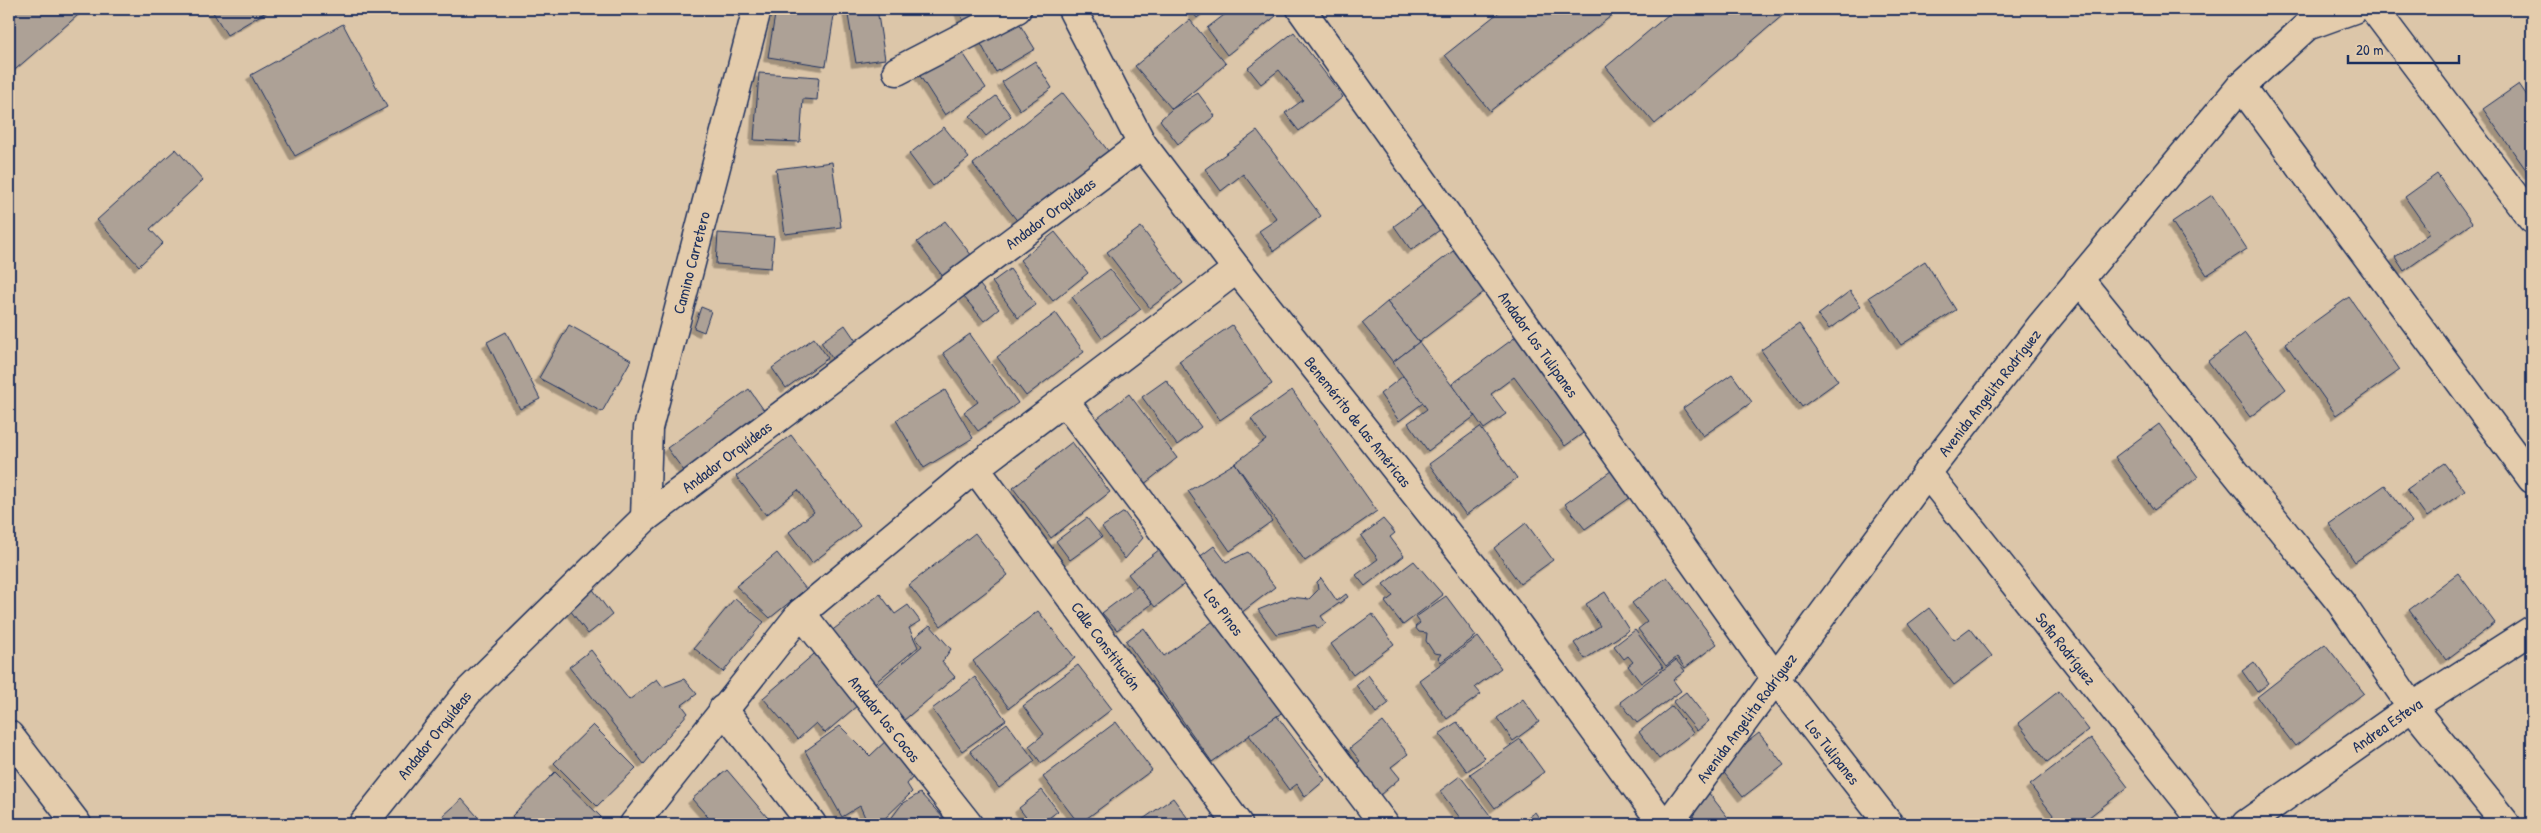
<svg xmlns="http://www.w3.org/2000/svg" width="2541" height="833" viewBox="0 0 2541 833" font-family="'Patrick Hand',sans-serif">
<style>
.building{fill:#ada196;stroke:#1b2f5e;filter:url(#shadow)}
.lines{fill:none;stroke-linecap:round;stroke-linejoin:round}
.minor-casing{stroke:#1b2f5e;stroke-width:31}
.minor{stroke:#e4ccac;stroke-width:28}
.labels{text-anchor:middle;stroke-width:4.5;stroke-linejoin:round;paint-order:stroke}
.street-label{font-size:16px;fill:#1b2f5e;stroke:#e4ccac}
</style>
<defs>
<filter id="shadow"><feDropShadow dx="-4.5" dy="4.5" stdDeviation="0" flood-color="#0004"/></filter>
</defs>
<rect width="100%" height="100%" fill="#dcc6a9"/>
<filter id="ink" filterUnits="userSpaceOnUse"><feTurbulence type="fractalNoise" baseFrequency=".02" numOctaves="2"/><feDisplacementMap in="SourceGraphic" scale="10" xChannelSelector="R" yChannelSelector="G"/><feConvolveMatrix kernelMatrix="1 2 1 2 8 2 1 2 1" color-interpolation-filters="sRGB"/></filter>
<g filter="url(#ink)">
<g class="building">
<path d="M9,9H85L9,75Z"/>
<path d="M211,9H271L227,35Z"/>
<path d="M776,9H835L826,66L768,57Z"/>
<path d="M847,9H877L885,59L856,63Z"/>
<path d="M959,9H1002L963,21Z"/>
<path d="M1190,9H1208L1197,18Z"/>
<path d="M1232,9H1270L1276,16L1227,55L1207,28Z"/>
<path d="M1503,9H1620L1490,111L1445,55Z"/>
<path d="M1675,9H1790L1655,124L1606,67Z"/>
<path d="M1017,20L1035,49L996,72L980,42Z"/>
<path d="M1190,20L1226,64L1172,109L1135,66Z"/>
<path d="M343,24L387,107L295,156L251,75Z"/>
<path d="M1294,32L1343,97L1299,131L1285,113L1303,100L1279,70L1261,84L1248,68Z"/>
<path d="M959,47L986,88L945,115L918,73Z"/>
<path d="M1035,61L1052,88L1020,110L1002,82Z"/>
<path d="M759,73L819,77L817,100L803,99L800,142L754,140Z"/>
<path d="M2519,84L2532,103V172L2529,174L2483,109Z"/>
<path d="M1063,93L1109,152L1019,223L973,164Z"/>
<path d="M1198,93L1215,116L1178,144L1160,120L1172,109Z"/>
<path d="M996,96L1011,116L986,136L970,116Z"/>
<path d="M944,127L969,158L933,186L909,154Z"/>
<path d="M1257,131L1321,216L1274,251L1259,231L1277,219L1243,174L1221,191L1205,169Z"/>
<path d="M176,149L203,180L150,229L163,243L139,266L97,220Z"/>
<path d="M832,162L841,227L785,234L776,169Z"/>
<path d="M2437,174L2472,223L2404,271L2395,257L2430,233L2405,197Z"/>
<path d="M2212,195L2247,249L2207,275L2172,222Z"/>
<path d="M1423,205L1440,230L1411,250L1394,226Z"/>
<path d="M945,221L972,256L944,278L917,242Z"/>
<path d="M1141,227L1183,283L1150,308L1107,252Z"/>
<path d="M1055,232L1088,273L1053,301L1020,260Z"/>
<path d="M718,233L774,237L771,268L716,264Z"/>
<path d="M1453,251L1484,292L1419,342L1387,302Z"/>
<path d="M1925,261L1956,310L1901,345L1869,297Z"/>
<path d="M1010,269L1036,305L1018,318L992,282Z"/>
<path d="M1110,269L1141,309L1102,338L1072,297Z"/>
<path d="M980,285L999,309L984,321L964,297Z"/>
<path d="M1850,291L1861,306L1829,329L1818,315Z"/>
<path d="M2349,297L2400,370L2336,415L2285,343Z"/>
<path d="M1387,302L1419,342L1393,362L1362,323Z"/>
<path d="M701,307L711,311L704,332L694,328Z"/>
<path d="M1056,313L1084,352L1026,396L997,357Z"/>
<path d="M1799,324L1838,381L1802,407L1761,350Z"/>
<path d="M569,325L631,360L602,412L539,378Z"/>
<path d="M845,325L858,344L834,361L821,342Z"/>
<path d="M1232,325L1272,384L1220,420L1179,361Z"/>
<path d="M506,332L540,399L520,409L487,342Z"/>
<path d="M2245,333L2286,389L2250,417L2208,361Z"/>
<path d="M970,334L1018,403L978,431L964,412L978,402L943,353Z"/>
<path d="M1517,336L1586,431L1565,446L1514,377L1491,394L1506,414L1484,429L1452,384Z"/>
<path d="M814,338L828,358L786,388L772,368Z"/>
<path d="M1419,342L1475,416L1428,451L1408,423L1427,409L1393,362Z"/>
<path d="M1732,374L1752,402L1703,436L1683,408Z"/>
<path d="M1403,376L1423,403L1399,421L1380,394Z"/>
<path d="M1166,380L1201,427L1177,445L1142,397Z"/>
<path d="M749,389L768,416L687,475L667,448Z"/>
<path d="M945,390L973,438L924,468L896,420Z"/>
<path d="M1292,390L1377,511L1305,561L1235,463L1266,440L1251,419Z"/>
<path d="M1129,394L1177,458L1143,485L1094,421Z"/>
<path d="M2159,424L2198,477L2154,510L2115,457Z"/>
<path d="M1480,427L1517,478L1466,515L1429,464Z"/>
<path d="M791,435L860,526L812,563L789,532L814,512L798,490L766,515L736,476Z"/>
<path d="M1072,442L1110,492L1051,538L1013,488Z"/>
<path d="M1235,463L1272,521L1230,551L1188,491Z"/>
<path d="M2444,463L2465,491L2427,517L2407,489Z"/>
<path d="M1615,468L1634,495L1585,529L1565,504Z"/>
<path d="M2385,485L2412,522L2355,562L2329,524Z"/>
<path d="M1124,512L1143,538L1125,559L1102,527Z"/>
<path d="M1087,518L1102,537L1070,560L1056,541Z"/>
<path d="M1383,519L1395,533L1390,537L1404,556L1365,586L1356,575L1378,559L1361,536Z"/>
<path d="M1526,523L1553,560L1520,584L1494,548Z"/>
<path d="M975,533L1008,575L941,626L909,585Z"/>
<path d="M1214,546L1226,562L1248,552L1275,587L1241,613L1198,558Z"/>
<path d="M1160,549L1187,582L1155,607L1128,574Z"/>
<path d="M777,553L806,589L770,618L736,586Z"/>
<path d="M1414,561L1443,595L1403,625L1385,602L1393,596L1383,584Z"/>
<path d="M2458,573L2495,623L2446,660L2409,610Z"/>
<path d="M1667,577L1717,644L1685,668L1677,657L1666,666L1638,629L1647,622L1632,603Z"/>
<path d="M1321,578L1337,601L1346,594L1348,597L1321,616L1326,623L1318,629L1315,625L1276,634L1258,610L1290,597L1309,599L1318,590L1317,582Z"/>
<path d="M1138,586L1152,604L1117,630L1102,613Z"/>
<path d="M592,588L612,615L588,634L567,606Z"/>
<path d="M1605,592L1629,630L1585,659L1574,643L1600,626L1586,604Z"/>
<path d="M880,594L895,614L908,605L920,621L909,628L918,647L871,686L830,632Z"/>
<path d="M1446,596L1476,636L1441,662L1438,658L1441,654L1434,653L1426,641L1427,633L1419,632L1415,627L1420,623L1416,617Z"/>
<path d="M735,598L764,622L723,672L694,648Z"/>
<path d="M1929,608L1954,640L1970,628L1992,656L1954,685L1908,624Z"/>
<path d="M1038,611L1075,658L1009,708L973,661Z"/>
<path d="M1372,614L1394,644L1353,675L1331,644Z"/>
<path d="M1219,617L1284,711L1212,762L1126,641L1144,628L1164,656Z"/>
<path d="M930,625L951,649L942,662L955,677L903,721L874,687L922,646L915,637Z"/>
<path d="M1635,630L1663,667L1641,683L1628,666L1633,662L1628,656L1624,659L1614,646Z"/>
<path d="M1478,637L1501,668L1475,687L1481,694L1447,719L1419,680Z"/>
<path d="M2325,644L2364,693L2295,746L2257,697Z"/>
<path d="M821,648L865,699L825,733L816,723L798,739L763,698Z"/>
<path d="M591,650L629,700L657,679L663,687L684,679L697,694L682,705L688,713L644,764L569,667Z"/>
<path d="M1676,660L1685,671L1673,680L1681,691L1637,723L1620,702Z"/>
<path d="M2254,662L2269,683L2257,692L2242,671Z"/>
<path d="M1078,665L1112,709L1041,763L1029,746L1044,734L1023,706Z"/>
<path d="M1368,675L1389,703L1376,713L1356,685Z"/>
<path d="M975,677L1006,720L962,751L932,709Z"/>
<path d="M2059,691L2089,730L2047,762L2018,723Z"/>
<path d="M1686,692L1709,721L1697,731L1673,702Z"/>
<path d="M1523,699L1539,722L1513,741L1497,718Z"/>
<path d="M1672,706L1693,733L1659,759L1639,732Z"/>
<path d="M1277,716L1325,780L1305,797L1297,784L1289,790L1249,735Z"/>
<path d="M1116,722L1152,770L1079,824L1043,777Z"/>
<path d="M1383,722L1408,754L1391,767L1400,778L1380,795L1355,765L1360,761L1350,748Z"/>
<path d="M1457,722L1485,758L1467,771L1439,734Z"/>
<path d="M1007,723L1035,761L999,788L970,751Z"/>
<path d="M593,725L636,768L597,806L554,763Z"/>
<path d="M840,726L870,756L890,737L918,771L907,784L912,792L879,824H868L860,806L842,817L805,751Z"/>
<path d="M1759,733L1784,765L1743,797L1718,765Z"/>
<path d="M2091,738L2128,787L2080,824H2060L2030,785Z"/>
<path d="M1520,739L1544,772L1495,808L1470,774Z"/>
<path d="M727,770L773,824H714L692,799Z"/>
<path d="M555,772L601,817L594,824H520L512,816Z"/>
<path d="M1460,776L1496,823L1495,824H1451L1460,818L1440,791Z"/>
<path d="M1042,790L1058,811L1041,824H1031L1019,808Z"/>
<path d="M1708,792L1733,824H1699L1687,808Z"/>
<path d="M920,793L949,824H887L902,804Z"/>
<path d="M1173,798L1192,824H1136Z"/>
<path d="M462,799L484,824H434Z"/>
<path d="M1535,812L1543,824H1518Z"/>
</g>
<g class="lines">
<g class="minor-casing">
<g id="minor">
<path id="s1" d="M1072,9L1142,144L1237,269L1498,598L1663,824"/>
<path id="s2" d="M1301,9L1776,679L1889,824"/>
<path d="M2374,9L2532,219"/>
<path d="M897,71L1017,9"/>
<path d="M2241,86L2532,479"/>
<path d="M2079,279L2341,603L2412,707L2506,824"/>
<path id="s3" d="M1064,400L1384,824"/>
<path id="s4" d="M975,468L1238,824"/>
<path id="s5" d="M1927,473L2205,824"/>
<path id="s6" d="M645,518L648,428L757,9"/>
<path id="s7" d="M801,613L968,824"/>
<path d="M723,709L812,824"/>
<path d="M9,735L77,824"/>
<path id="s8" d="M363,824L468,692L645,518L1142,144"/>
<path d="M634,824L801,613L975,468L1237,269"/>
<path id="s9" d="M1668,824L1927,473L2040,327L2241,86L2307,26L2354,9"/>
<path id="s10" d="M2246,824L2412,707L2532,630"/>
</g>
</g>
<use href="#minor" class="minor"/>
</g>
</g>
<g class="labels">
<g class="street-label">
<text dy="6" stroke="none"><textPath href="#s8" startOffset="924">Andador Orquídeas</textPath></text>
<text dy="6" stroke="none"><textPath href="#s6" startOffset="261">Camino Carretero</textPath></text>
<text dy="6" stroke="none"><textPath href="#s2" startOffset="411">Andador los Tulipanes</textPath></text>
<text dy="6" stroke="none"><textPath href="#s9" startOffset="538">Avenida Angelita Rodríguez</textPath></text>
<text dy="6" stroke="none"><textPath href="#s1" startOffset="504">Benemérito de las Américas</textPath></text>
<text dy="6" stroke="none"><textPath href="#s8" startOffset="519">Andador Orquídeas</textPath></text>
<text dy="6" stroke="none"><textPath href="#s3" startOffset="266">Los Pinos</textPath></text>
<text dy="6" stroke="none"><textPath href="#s4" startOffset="221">Calle Constitución</textPath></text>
<text dy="6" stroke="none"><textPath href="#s5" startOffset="224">Sofia Rodríguez</textPath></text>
<text dy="6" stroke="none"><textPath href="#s7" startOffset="135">Andador los Cocos</textPath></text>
<text dy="6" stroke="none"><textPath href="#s9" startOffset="132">Avenida Angelita Rodríguez</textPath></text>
<text dy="6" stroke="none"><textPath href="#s10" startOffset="172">Andrea Esteva</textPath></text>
<text dy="6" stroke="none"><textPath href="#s8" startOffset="114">Andador Orquídeas</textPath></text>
<text dy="6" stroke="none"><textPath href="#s2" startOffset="914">Los Tulipanes</textPath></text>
</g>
</g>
<rect width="2541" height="833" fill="none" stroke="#e4ccac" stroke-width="30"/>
<rect x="15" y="15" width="2511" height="803" fill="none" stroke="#1b2f5e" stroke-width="2" filter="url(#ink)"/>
<path d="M2348 55v8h111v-8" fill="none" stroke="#1b2f5e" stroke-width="2.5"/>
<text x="2356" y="55" font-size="15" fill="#1b2f5e" stroke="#e4ccac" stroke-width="4" paint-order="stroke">20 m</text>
</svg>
